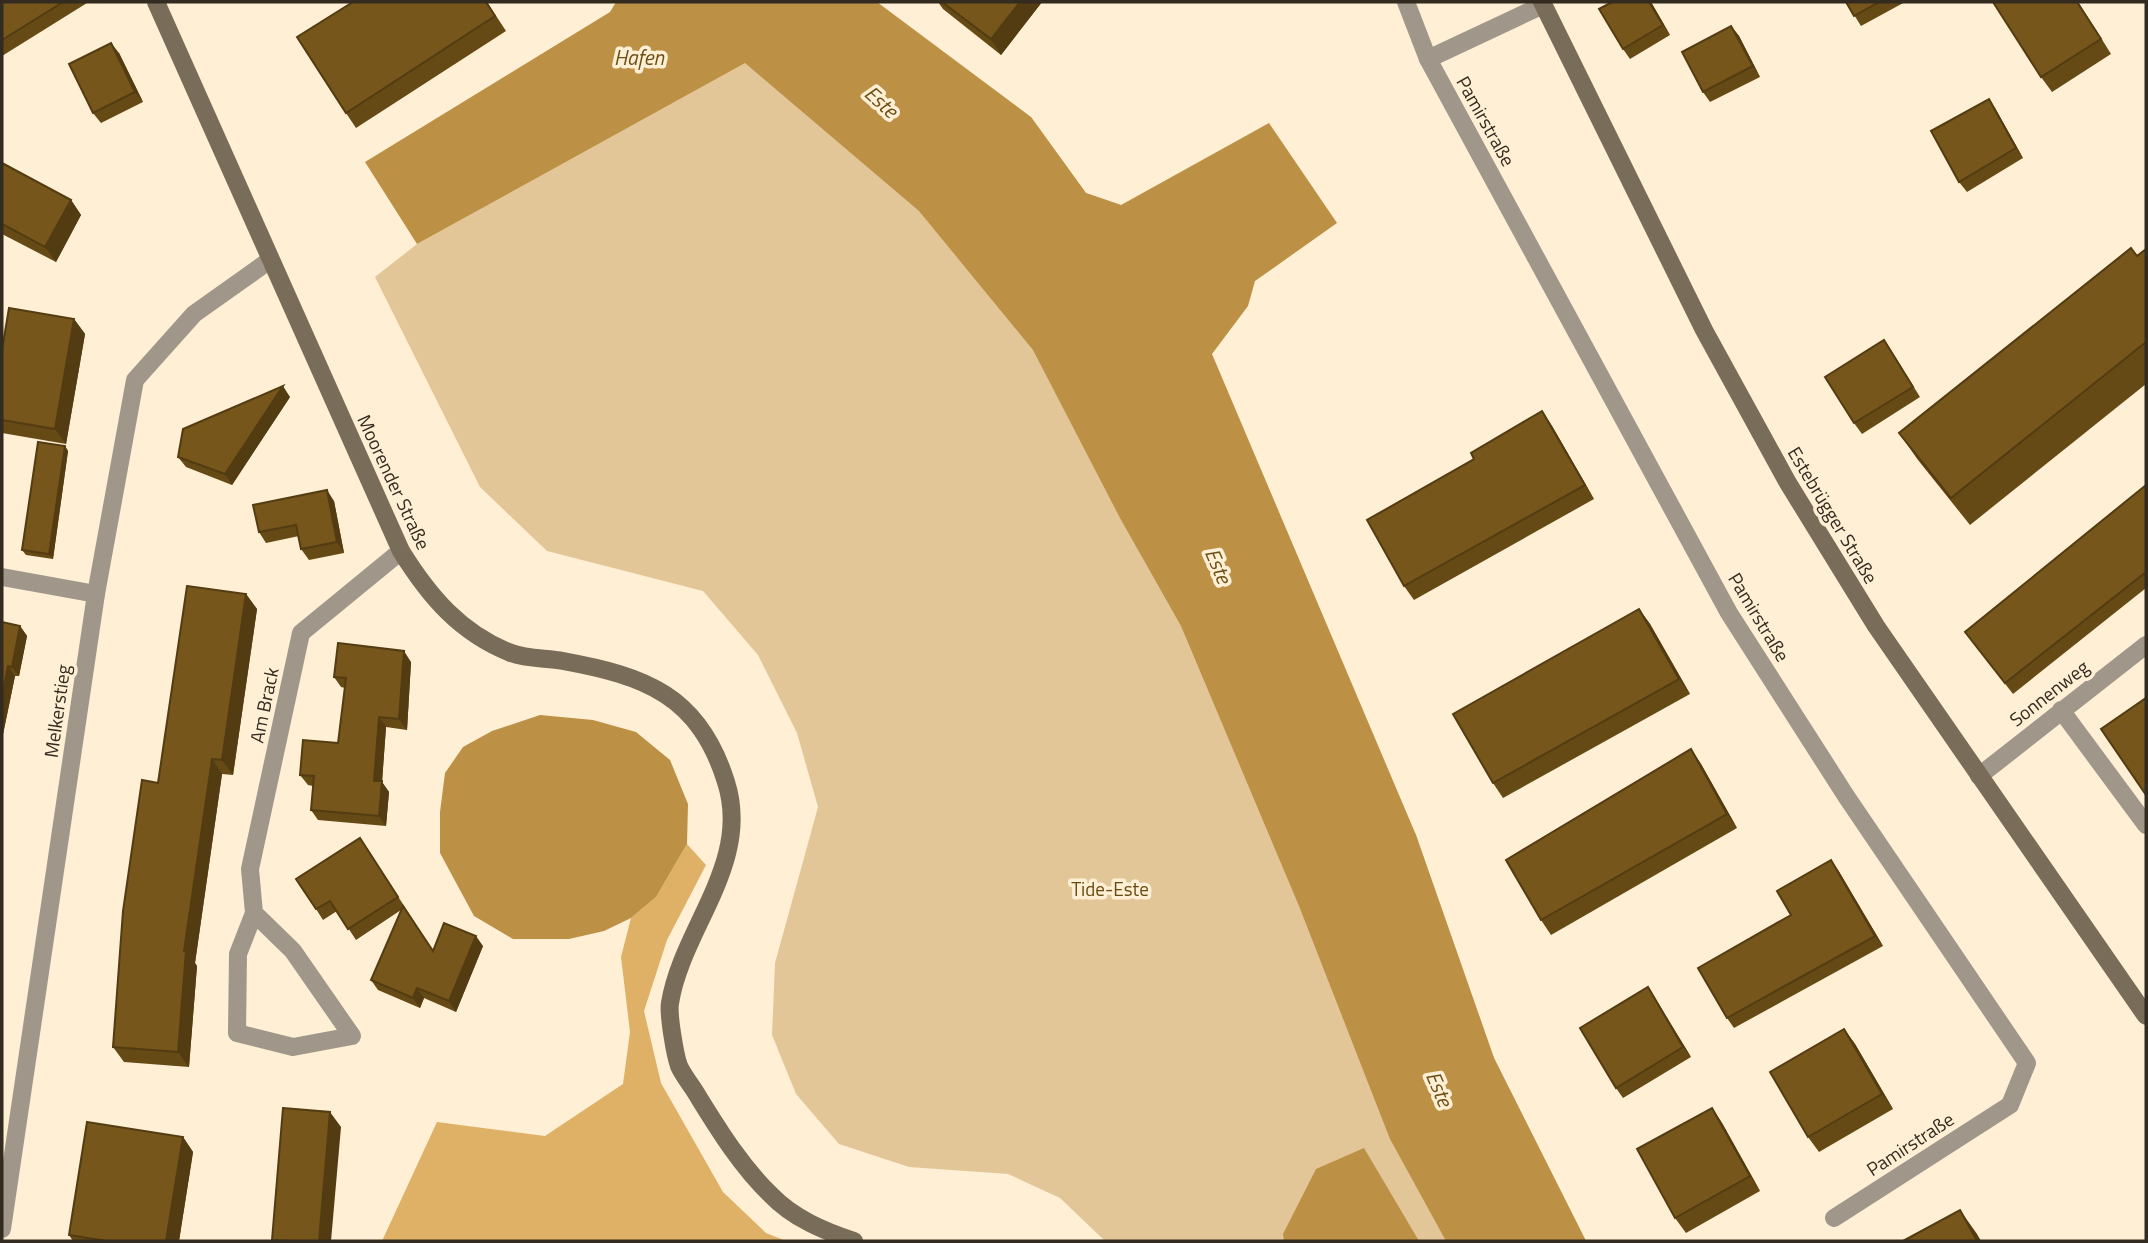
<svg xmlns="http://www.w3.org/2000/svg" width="2148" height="1243" viewBox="0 0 2148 1243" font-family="'Titillium Web',sans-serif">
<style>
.green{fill:#e3c698}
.forest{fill:#deb166}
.water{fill:#bc9045}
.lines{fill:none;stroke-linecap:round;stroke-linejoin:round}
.street{stroke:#a0978a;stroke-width:18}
.secondary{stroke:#796c59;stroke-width:18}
.wall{fill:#654a16}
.shaded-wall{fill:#533c12}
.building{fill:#76561a;stroke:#533c12;stroke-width:2}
.labels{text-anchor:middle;stroke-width:7;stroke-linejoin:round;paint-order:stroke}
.street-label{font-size:19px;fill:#332b1f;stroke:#ffefd5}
.park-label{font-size:19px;fill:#684a0f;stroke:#ffefd5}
.water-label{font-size:21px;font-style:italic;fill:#6d4f16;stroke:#ffefd5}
</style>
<rect width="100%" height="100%" fill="#ffefd5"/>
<path class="green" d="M744,62L1031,117L1086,193L1121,205L1416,835L1494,1058L1586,1241H1105L1060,1198L1008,1174L909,1167L839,1144L796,1094L772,1035L775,963L818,807L797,733L758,655L703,591L547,551L480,487L375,277L417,244Z"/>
<path class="forest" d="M687,844L706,865L667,940L644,1011L661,1083L723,1192L766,1233L786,1241H382L437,1122L545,1136L623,1084L630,1032L621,957L631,918L656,897Z"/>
<g class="water">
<path d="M616,2H877L1031,117L1086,193L1121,205L1269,123L1337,223L1255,281L1248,306L1212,354L1416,835L1494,1058L1586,1241H1446L1390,1139L1299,906L1181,626L1120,518L1033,350L919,211L745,63L417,244L365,162L610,12Z"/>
<path d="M540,715L593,720L636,732L670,760L688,804L687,844L656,897L631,918L604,931L569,939H513L474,916L440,853V812L445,773L463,747L492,731Z"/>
<path d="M1364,1148L1419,1241H1284L1283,1234L1316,1169Z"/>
</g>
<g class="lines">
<g class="street">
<path d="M1406,2L1428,59"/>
<path d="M1543,5L1428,59L1729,613L1846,796L2027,1063L2010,1105L1834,1218"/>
<path d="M2,577L96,594"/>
<path d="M2061,710L2146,825"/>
<path d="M1979,776L2146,645"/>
<path d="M254,913L293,951L352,1036L293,1047L237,1033L238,954L254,913L250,869L301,633L401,551"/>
<path d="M2,1229L96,594L135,380L194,314L270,260"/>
</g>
<g class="secondary">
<path d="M156,2L401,551C429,596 460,633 511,653C527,659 547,658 563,661C645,676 699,695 726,782C752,863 682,928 670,1003C668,1014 675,1055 679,1066C684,1077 693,1087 699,1098C720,1132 742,1167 771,1195C793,1218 824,1231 854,1241"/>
<path d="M1542,2L1704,330L1788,483L1876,626L2146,1016"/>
</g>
</g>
<g class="wall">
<path d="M2,2H87V3L2,56Z"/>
<path d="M353,2H487L506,31L356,128L346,113Z"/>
<path d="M938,2H1042L1001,55L943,9Z"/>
<path d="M1651,2L1670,35L1630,59L1623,49Z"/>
<path d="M1846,2H1905L1861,26Z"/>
<path d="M2078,2L2111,54L2052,92L2041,77Z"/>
<path d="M1731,26L1739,36L1760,77L1710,102L1703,92Z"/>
<path d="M119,53L143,102L101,123L93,113Z"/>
<path d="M1989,99L1996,110L2023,158L1967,192L1959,182Z"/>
<path d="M2,163L71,200L81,215L56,262L2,234Z"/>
<path d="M2146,249V384L1970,525L1918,460L1899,433Z"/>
<path d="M74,319L85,334L66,444L2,433V350Z"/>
<path d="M1891,350L1920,397L1862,434L1854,423Z"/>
<path d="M290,397L232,485L186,467L178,457Z"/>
<path d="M1542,411L1552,426L1594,499L1414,600L1404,586L1474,459Z"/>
<path d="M65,446L68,451L53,559L26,555L22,550Z"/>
<path d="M2146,485V588L2013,694L1965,632Z"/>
<path d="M334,501L344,553L309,560L301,549L299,536L266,543L259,532Z"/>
<path d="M246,594L257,609L233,775L222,774L195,963L197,966L189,1067L124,1062L113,1047L158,783Z"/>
<path d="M1639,609L1650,624L1690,694L1503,798L1493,783Z"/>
<path d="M2,622L20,626L27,636L19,676H15L2,739Z"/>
<path d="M411,662L407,730L386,727L382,782L389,792L386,826L318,820L311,810L313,786L308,785L300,775L338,743L345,688L341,687L334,677Z"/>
<path d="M1691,749L1701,764L1737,828L1551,935L1541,920Z"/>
<path d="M367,848L433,951L483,946L456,1012L424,998L420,1008L378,990L371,980L401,910L356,940L337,911L323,920L316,909Z"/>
<path d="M1838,870L1883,946L1734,1028L1727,1018L1791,915Z"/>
<path d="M1648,987L1691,1057L1623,1098L1616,1088Z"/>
<path d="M1844,1029L1855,1044L1893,1109L1819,1152L1808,1137Z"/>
<path d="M1712,1108L1722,1123L1760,1191L1686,1233L1675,1218Z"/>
<path d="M183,1137L193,1152L179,1241H73L69,1235Z"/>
</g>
<g class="shaded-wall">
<path d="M1020,2H1042L1001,55L991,39Z"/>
<path d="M1649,2H1651L1670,35L1663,25Z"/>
<path d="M2077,2H2078L2111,54L2101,39Z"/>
<path d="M1731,26L1739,36L1760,77L1753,66Z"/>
<path d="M111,43L119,53L143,102L135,92Z"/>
<path d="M1989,99L1996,110L2023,158L2016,148Z"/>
<path d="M71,200L81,215L56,262L45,247Z"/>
<path d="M74,319L85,334L66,444L55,429Z"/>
<path d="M283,386L290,397L232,485L225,474Z"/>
<path d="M1542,411L1552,426L1594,499L1585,485Z"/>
<path d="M65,446L68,451L53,559L49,554Z"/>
<path d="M327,490L334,501L344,553L337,542Z"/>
<path d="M246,594L257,609L233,775L222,760Z"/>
<path d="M1639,609L1650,624L1690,694L1679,679Z"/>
<path d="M20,626L27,636L19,676L12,667Z"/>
<path d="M404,651L411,662L407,730L399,719Z"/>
<path d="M8,666L15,676L2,739V696Z"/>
<path d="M379,717L386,727L382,782L389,792L386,826L379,816L374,781Z"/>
<path d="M1691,749L1701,764L1737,828L1727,814Z"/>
<path d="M212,759L222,774L195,963L197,966L189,1067L178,1052L184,951Z"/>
<path d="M1831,860L1838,870L1883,946L1875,936Z"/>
<path d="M476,936L483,946L456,1012L449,1001Z"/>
<path d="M1648,987L1655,998L1691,1057L1683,1047Z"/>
<path d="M417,988L424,998L420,1008L413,998Z"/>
<path d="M1844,1029L1855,1044L1893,1109L1882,1094Z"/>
<path d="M1712,1108L1722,1123L1760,1191L1750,1176Z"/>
<path d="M330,1112L341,1127L331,1241H319Z"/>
<path d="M183,1137L193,1152L179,1241H166Z"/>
<path d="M1960,1210L1977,1234L1981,1241H1977Z"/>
</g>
<g class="building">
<path d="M2,2H63L2,40Z"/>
<path d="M353,2H486L495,16L346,113L297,37Z"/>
<path d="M942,2H1020L991,39Z"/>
<path d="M1612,2H1649L1663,25L1623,49L1599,9Z"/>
<path d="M1846,2H1879L1854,16Z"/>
<path d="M1993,2H2077L2101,39L2041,77Z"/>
<path d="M1731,26L1753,66L1703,92L1682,52Z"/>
<path d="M111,43L135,92L93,113L69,64Z"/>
<path d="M1989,99L2016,148L1959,182L1931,131Z"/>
<path d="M2,163L71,200L45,247L2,224Z"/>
<path d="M2131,248L2137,256L2146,249V342L1951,498L1899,433Z"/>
<path d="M9,308L74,319L55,429L2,420V350Z"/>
<path d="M1884,340L1913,387L1854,423L1825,377Z"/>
<path d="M283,386L225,474L178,457L183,429Z"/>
<path d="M1542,411L1585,485L1404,586L1367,520L1474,459L1471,453Z"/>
<path d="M38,442L65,446L49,554L22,550Z"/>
<path d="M2146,485V572L2005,683L1965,632Z"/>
<path d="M327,490L337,542L301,549L296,525L259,532L253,505Z"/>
<path d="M187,586L246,594L222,760L212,759L184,951H186L178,1052L113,1047L123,911L142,780L158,783Z"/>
<path d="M1639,609L1679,679L1493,783L1453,714Z"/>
<path d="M2,622L20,626L12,667L8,666L2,696Z"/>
<path d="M338,643L404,651L399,719L379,717L374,781H382L379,816L311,810L314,776L300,775L303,740L338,743L346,678L334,677Z"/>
<path d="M2146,698V795L2101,729Z"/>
<path d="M1691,749L1727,814L1541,920L1506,860Z"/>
<path d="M360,838L398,897L348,929L330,901L316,909L296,879Z"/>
<path d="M1831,860L1875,936L1727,1018L1698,968L1791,915L1777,891Z"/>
<path d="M403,906L433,951L444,923L476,936L449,1001L417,988L413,998L371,980Z"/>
<path d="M1648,987L1683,1047L1616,1088L1580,1028Z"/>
<path d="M1844,1029L1882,1094L1808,1137L1770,1072Z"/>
<path d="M283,1108L330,1112L319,1241H293L272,1240Z"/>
<path d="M1712,1108L1750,1176L1675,1218L1637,1149Z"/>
<path d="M87,1122L183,1137L166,1241H107L69,1235Z"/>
<path d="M1960,1210L1977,1241H1903Z"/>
</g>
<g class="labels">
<g class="street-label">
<text transform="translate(1486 121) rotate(61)" y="7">Pamirstraße</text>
<text transform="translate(394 482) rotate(65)" y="7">Moorender Straße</text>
<text transform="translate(1833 515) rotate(59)" y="7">Estebrügger Straße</text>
<text transform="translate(1759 617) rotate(59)" y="7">Pamirstraße</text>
<text transform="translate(2049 693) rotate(-38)" y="7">Sonnenweg</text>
<text transform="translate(264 705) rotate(-78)" y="7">Am Brack</text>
<text transform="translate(57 711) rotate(-82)" y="7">Melkerstieg</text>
<text transform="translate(1910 1144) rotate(-33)" y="7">Pamirstraße</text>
</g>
<g class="park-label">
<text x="1110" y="896">Tide-Este</text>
</g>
<g class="water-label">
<text x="639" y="65">Hafen</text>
<text transform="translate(881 102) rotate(42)" y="7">Este</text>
<text transform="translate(1218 566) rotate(67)" y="7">Este</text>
<text transform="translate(1439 1089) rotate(67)" y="7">Este</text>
</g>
</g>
<rect width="2148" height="1243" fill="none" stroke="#332b1f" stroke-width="7"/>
</svg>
